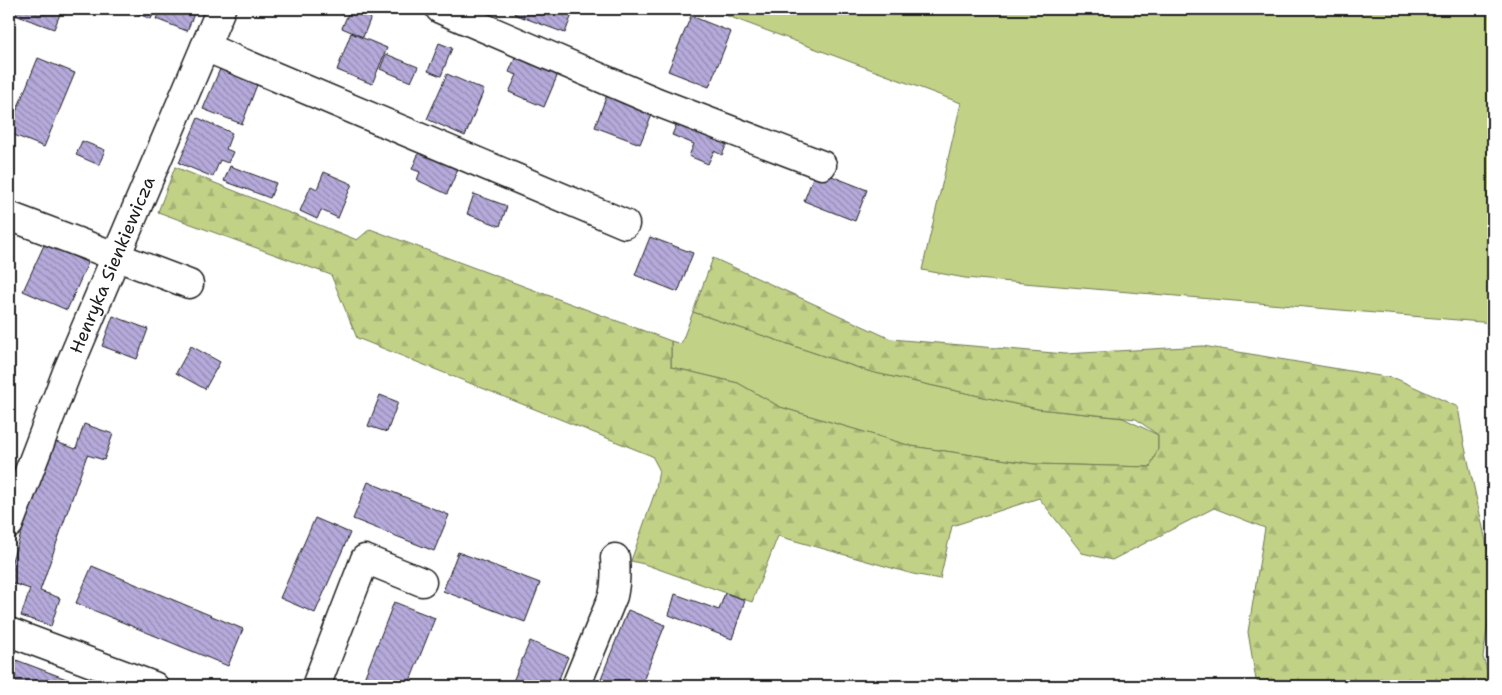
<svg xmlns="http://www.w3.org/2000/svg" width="1502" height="695" viewBox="0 0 1502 695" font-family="'Shantell Sans',sans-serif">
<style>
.green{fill:#c1d287;stroke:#6e7752}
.forest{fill:url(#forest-firs);stroke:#6e7752}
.building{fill:url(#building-back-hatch);stroke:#1c1c1c}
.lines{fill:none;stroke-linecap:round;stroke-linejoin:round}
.minor-casing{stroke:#1c1c1c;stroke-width:31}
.minor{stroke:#fff;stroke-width:28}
.labels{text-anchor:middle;stroke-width:5;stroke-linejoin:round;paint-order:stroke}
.street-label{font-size:18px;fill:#1c1c1c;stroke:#fff}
</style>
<defs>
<pattern id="forest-firs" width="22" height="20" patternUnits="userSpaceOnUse" patternTransform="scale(1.25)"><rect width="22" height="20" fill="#c1d287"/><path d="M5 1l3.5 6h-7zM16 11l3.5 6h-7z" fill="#a5b474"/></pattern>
<pattern id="building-back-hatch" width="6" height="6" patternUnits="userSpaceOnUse" patternTransform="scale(1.25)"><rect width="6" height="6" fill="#b6aadb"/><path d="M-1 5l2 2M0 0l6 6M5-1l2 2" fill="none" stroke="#938ab1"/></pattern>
</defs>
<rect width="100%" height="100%" fill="#fff"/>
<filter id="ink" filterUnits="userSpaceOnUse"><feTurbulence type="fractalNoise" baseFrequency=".02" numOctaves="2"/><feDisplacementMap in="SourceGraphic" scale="10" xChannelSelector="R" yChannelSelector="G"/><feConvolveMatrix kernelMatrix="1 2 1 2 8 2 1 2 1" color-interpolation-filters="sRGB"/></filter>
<g filter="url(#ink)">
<g class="green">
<path d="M709,9H1468L1493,16V323L965,278L922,270L961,103Z"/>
<path d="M693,312L871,372L1038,409L1123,418L1158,435V449L1150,467L1034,464L911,446L780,407L738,383L671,367V341L681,344Z"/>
</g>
<path class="forest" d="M175,167L357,240L370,229L671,341V367L738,383L780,407L911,446L1034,464L1150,467L1158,449V435L1136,419L1038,409L871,372L693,312L713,258L891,339L1065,354L1203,346L1397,379L1458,407L1464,443L1493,572V591L1483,657L1492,686H1262L1256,680L1248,632L1265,528L1214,508L1112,560L1082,553L1039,498L952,526L940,579L913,574L778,536L752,602L644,564L631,561L656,489L659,469L652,456L357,338L331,275L158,212Z"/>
<g class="building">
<path d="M17,9H62L54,29L15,15Z"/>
<path d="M126,9H156L151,19Z"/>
<path d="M160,9H196L187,31L156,19Z"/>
<path d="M350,9L371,17L363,37L342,28Z"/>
<path d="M516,9H574L565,33L514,14Z"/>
<path d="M691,16L731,32L709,87L668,71Z"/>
<path d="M351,33L387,48L372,84L337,70Z"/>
<path d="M439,43L452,48L441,76L428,71Z"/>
<path d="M519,49L561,67L544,107L509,92L517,75L509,72Z"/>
<path d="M386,54L418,67L411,82L380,69Z"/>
<path d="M38,58L75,73L44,147L9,133V129Z"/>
<path d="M223,62L260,77L242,124L203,109Z"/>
<path d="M447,74L484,90L465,136L427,119Z"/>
<path d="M608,92L654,110L640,144L595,127Z"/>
<path d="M198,118L232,133L226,149L233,152L228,163L220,160L213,177L179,163Z"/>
<path d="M678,121L728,141L722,155L714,151L708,164L689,156L694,144L672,135Z"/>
<path d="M82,141L105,150L99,165L76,155Z"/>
<path d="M423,143L462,160L447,194L417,180L420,172L412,169Z"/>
<path d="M230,166L276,183L270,198L224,181Z"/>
<path d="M816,170L867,190L855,221L804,201Z"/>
<path d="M324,172L352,184L338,218L321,210L317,219L300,211L311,186L317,189Z"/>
<path d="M474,194L507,206L500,226L467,214Z"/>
<path d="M650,237L693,253L678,292L635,275Z"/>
<path d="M45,243L88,263L67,310L23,291Z"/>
<path d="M113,316L148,329L137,359L102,346Z"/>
<path d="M191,346L220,362L205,389L176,373Z"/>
<path d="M380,395L398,402L387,432L368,426Z"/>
<path d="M84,424L113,434L104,460L87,455L40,591L60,598L51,626L21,616L30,589L9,582V569L53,441L76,449Z"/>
<path d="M368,482L449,515L434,551L353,519Z"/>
<path d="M315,518L350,533L315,613L280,598Z"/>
<path d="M458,552L540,583L525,622L443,591Z"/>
<path d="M92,566L243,629L228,666L76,603Z"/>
<path d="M725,593L745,600L732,639L669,615L675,594L719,610Z"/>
<path d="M394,602L435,618L408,686H378L363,681Z"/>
<path d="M628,610L665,625L641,686H598Z"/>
<path d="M530,641L568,657L556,686H511Z"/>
<path d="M11,658L85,686H9V664Z"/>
</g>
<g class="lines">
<g class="minor-casing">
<g id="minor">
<path d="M440,9L657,102L822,165"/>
<path d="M205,47L625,224"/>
<path d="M9,216L189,284"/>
<path id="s1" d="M9,524L67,372L221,9"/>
<path d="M9,632L154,686"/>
<path d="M316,686L365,559L422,582"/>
<path d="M576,686L613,596C616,583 616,571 615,558"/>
</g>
</g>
<use href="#minor" class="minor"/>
</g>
</g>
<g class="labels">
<g class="street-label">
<text dy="6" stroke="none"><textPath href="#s1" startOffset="279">Henryka Sienkiewicza</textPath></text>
</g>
</g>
<rect width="1502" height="695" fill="none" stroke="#fff" stroke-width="30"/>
<rect x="15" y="15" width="1472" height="665" fill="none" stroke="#1c1c1c" stroke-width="2" filter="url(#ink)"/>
</svg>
